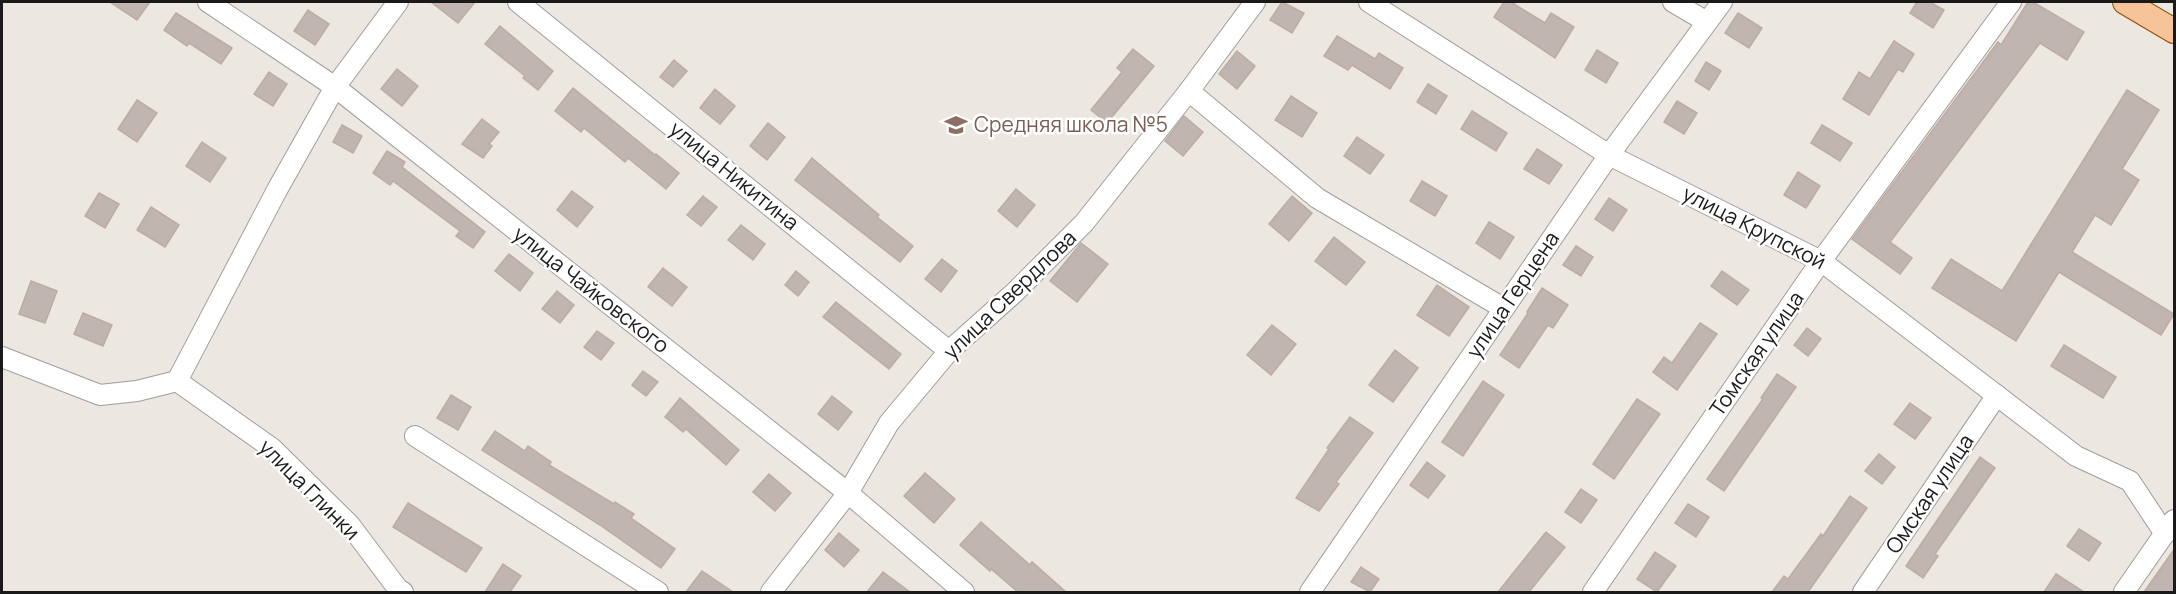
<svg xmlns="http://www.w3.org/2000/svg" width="2176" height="594" viewBox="0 0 2176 594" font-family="Manrope,sans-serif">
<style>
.building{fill:#c0b5b0;stroke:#bdaca3;stroke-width:1.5}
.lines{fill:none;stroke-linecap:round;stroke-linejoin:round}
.minor-casing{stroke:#9e9e9e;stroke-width:22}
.major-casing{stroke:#8b5006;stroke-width:26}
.minor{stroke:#fff;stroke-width:20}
.major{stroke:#f7c49a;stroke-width:24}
.labels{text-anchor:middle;stroke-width:5;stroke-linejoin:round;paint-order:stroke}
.education-label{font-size:21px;fill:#785e54;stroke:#fff;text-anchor:start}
.street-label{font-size:21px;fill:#1a1a1a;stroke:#fff}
</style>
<rect width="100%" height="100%" fill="#ece7e0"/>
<g class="building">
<path d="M110,2H150L137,20Z"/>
<path d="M431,2H475L458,23Z"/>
<path d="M1282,2L1304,13L1292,33L1270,20Z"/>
<path d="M1504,2H1511L1545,23L1551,13L1574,27L1555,58L1494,17Z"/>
<path d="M1917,2H1930L1944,10L1933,28L1910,13Z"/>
<path d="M2028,2H2033L2084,32L2067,60L2040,43L1890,242L1912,258L1900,274L1852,239L1998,42L2001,45Z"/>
<path d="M308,10L329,24L315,45L294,31Z"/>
<path d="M176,13L232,48L221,64L189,43L187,46L164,30Z"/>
<path d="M1738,13L1762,28L1749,48L1725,33Z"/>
<path d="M500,26L553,71L538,90L523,78L525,76L485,44Z"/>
<path d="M1337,36L1375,59L1379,53L1403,68L1390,89L1352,65L1348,70L1324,56Z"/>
<path d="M1894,41L1914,54L1903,72L1898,69L1869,115L1843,99L1859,72L1870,79Z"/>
<path d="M1133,49L1154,66L1107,123L1091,110L1122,72L1117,68Z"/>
<path d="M1597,50L1618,63L1606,83L1585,70Z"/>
<path d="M1237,51L1255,66L1237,89L1219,74Z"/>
<path d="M674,60L687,71L673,87L660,77Z"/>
<path d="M1706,62L1721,71L1709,90L1695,81Z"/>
<path d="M397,69L418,86L402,106L381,89Z"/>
<path d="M269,72L287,84L273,106L254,94Z"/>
<path d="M1428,84L1447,96L1436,114L1417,102Z"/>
<path d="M573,88L655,155L656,154L679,173L666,189L628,158L625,162L584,128L581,132L555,111Z"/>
<path d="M715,89L735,106L720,124L700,108Z"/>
<path d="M2127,90L2159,110L2122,169L2139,180L2111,225L2095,215L2072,252L2174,314L2161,335L2059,272L2016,341L1932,288L1951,259L2002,291Z"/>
<path d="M1291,96L1317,113L1302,137L1275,120Z"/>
<path d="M137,100L157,113L137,142L118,129Z"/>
<path d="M1677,101L1697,113L1684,134L1664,122Z"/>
<path d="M1472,111L1507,133L1496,151L1461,129Z"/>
<path d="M1184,116L1203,132L1183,156L1165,141Z"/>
<path d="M482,119L499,132L489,144L492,146L483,158L462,144Z"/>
<path d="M768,123L785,137L767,160L750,146Z"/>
<path d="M342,125L362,136L353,153L333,142Z"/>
<path d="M1822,125L1852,143L1840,161L1811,143Z"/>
<path d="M1357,137L1384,155L1370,174L1344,156Z"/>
<path d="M202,142L226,158L210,182L186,166Z"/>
<path d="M1537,149L1562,165L1549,184L1524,169Z"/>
<path d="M387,151L405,162L402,167L485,232L473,248L456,236L460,231L393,181L390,185L373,173Z"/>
<path d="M812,158L879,215L877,217L913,246L900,262L795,180Z"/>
<path d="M1798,172L1820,186L1806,208L1784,195Z"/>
<path d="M1422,181L1447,196L1435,216L1410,201Z"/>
<path d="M1016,189L1035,205L1017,227L998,211Z"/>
<path d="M572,191L593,207L577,227L557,210Z"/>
<path d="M99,193L119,204L105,228L85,216Z"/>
<path d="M703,196L717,207L701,226L687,215Z"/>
<path d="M1292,196L1312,213L1289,241L1269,224Z"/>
<path d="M1609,198L1627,210L1613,231L1595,219Z"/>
<path d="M151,207L179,225L165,247L137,230Z"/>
<path d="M1489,222L1514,237L1500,259L1476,243Z"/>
<path d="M741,225L765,244L753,260L728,240Z"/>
<path d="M1334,237L1365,262L1346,285L1315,261Z"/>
<path d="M1081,243L1108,264L1077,302L1050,281Z"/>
<path d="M1576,246L1593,257L1581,276L1563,265Z"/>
<path d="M509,254L533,273L520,291L495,271Z"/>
<path d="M942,259L957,271L941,292L925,279Z"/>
<path d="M663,268L687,287L672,306L648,287Z"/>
<path d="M796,271L809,282L798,296L785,285Z"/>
<path d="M1722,271L1749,290L1737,305L1711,286Z"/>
<path d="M31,281L57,291L45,323L19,314Z"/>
<path d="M1437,285L1469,307L1449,336L1417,315Z"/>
<path d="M1542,288L1568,305L1553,328L1548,325L1519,368L1500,355L1528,313L1527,312Z"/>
<path d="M557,291L574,305L560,323L542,309Z"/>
<path d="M836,302L901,354L889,369L823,317Z"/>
<path d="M83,313L112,325L103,346L74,334Z"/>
<path d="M1700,323L1717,334L1677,390L1653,372L1664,357L1672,363Z"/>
<path d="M1272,325L1296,344L1271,375L1247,355Z"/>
<path d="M1807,328L1821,339L1808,356L1794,345Z"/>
<path d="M597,331L614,343L601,360L584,347Z"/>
<path d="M2064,345L2116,377L2103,398L2051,366Z"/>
<path d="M1395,350L1418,368L1393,402L1369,385Z"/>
<path d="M643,371L658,382L646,396L632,385Z"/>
<path d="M1777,374L1796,387L1724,491L1707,479L1763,399L1761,398Z"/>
<path d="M1483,381L1504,395L1463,456L1442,442Z"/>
<path d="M451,395L471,407L458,430L437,418Z"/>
<path d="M832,396L852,412L838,430L818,414Z"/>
<path d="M680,398L739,450L726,465L686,429L683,432L665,417Z"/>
<path d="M1637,399L1660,414L1614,479L1593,464Z"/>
<path d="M1910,403L1931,418L1915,439L1894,424Z"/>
<path d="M1350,417L1373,433L1336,482L1339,484L1319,511L1296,498L1329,449L1327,448Z"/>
<path d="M495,431L525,451L528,446L551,462L549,465L614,504L615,502L634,514L631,518L675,549L661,568L600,525L482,450Z"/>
<path d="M1879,454L1895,467L1882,484L1865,471Z"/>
<path d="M1980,457L1995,468L1935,554L1938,556L1923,578L1906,566Z"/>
<path d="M1427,462L1445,476L1428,498L1410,485Z"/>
<path d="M925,473L955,499L934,523L904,496Z"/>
<path d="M769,474L791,493L775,511L753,492Z"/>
<path d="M1581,489L1597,500L1581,523L1565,512Z"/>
<path d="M1850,496L1867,508L1808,592H1772L1784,576L1788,579L1821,534L1823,536Z"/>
<path d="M408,503L482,548L466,572L393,527Z"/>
<path d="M1688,504L1709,517L1696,537L1675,523Z"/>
<path d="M981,522L1030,565L1032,562L1066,592H1018L991,569L990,571L960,545Z"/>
<path d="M2079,529L2101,543L2089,561L2067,546Z"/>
<path d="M1546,532L1565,547L1529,592H1498Z"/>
<path d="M839,533L859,550L844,567L825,550Z"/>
<path d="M2175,548V592H2144Z"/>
<path d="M1655,552L1676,566L1657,592L1637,579Z"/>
<path d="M503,564L521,576L510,592H485Z"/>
<path d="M1361,567L1379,579L1370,592L1351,582Z"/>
<path d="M702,571L733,592H686Z"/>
<path d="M883,572L910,592H867Z"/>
<path d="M2056,574L2084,592H2044Z"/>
</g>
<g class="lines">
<g class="minor-casing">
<g id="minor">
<path d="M208,2L335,87L848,493L964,592"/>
<path d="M518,2L949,351"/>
<path d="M1369,2L1609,155L1821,261L2076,456L2130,481L2165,534"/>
<path d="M1673,2L1707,22"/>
<path d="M1189,91L1317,198L1503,308"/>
<path d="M2,357L100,395L137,391L177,381L273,449L350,525L398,589L403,592"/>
<path d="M177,381L277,190L335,87L398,2"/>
<path d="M415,436L658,592"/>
<path d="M771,592L848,493L889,423L949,351L1014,293L1084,223L1189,91L1255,2"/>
<path d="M1310,592L1609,155L1722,2"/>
<path d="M1593,592L1821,261L2011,2"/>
<path d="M1863,592L1997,395"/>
<path d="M2124,592L2174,520"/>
</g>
</g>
<g class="major-casing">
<path id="major" d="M2125,2L2174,31"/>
</g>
<use href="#minor" class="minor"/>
<use href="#major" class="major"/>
</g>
<defs>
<g id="school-bare" transform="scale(1.8)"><path d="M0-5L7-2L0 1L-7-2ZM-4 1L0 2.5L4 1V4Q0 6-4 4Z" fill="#8d6e63" stroke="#fff" stroke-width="2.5" paint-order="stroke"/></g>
</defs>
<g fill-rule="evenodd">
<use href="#school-bare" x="956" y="125"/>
</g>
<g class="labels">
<g class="education-label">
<text x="974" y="132">Средняя школа №5</text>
</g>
<g class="street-label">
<text transform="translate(734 176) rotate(39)" y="7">улица Никитина</text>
<text transform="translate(1754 228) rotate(27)" y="7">улица Крупской</text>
<text transform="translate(591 290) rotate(38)" y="7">улица Чайковского</text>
<text transform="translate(1010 295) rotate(-44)" y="7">улица Свердлова</text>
<text transform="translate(1513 295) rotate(-56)" y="7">улица Герцена</text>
<text transform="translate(1757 354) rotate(-55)" y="7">Томская улица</text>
<text transform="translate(309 490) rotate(45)" y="7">улица Глинки</text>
<text transform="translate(1930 494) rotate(-56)" y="7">Омская улица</text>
</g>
</g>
<rect width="2176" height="594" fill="none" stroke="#1a1a1a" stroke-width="6"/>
</svg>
